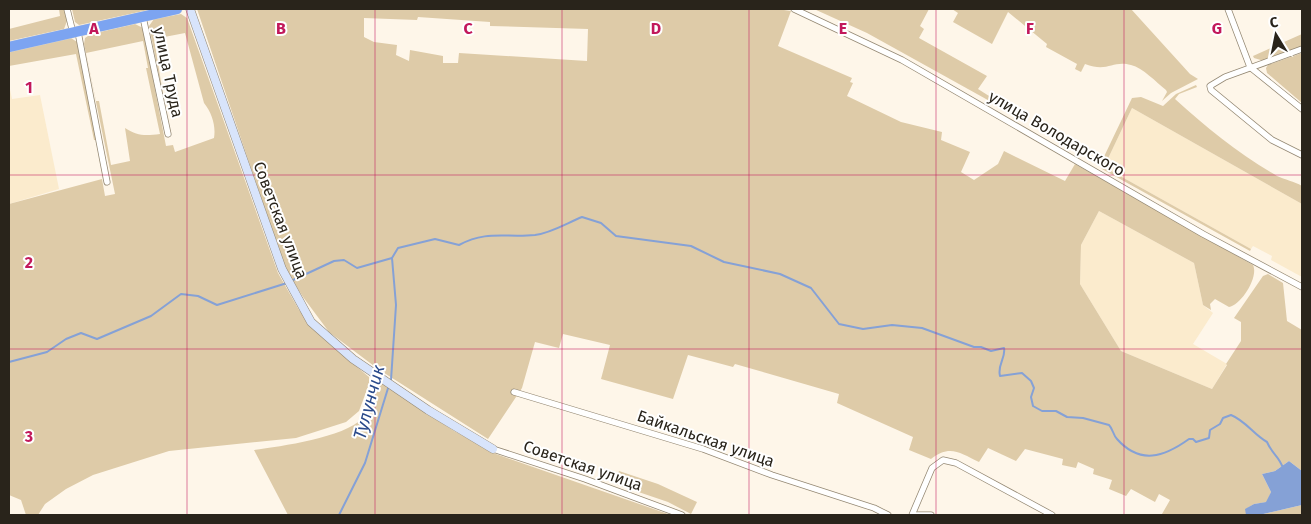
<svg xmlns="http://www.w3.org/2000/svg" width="1311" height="524" viewBox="0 0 1311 524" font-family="'Fira Sans',sans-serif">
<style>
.built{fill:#fbebcd}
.green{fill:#decba8;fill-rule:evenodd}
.water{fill:#85a1d6}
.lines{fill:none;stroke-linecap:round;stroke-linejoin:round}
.stream{stroke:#85a1d6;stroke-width:2}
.street-casing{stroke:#948873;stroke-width:7}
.secondary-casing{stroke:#948873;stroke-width:9}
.highway-casing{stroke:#d8d8d6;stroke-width:11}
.street{stroke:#fff;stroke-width:5.5}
.secondary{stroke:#d8e4fb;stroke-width:8}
.highway{stroke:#7ca4f1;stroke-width:10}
.grid{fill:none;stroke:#c2185b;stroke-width:1;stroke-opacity:0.55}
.labels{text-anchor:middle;stroke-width:4;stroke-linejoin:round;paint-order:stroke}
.street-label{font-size:16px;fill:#29241b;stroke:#fff}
.water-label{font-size:18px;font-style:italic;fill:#2a4a8b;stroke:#fff}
.grid-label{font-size:16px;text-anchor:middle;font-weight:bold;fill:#c2185b;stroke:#fff;stroke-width:4;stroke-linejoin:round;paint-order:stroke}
</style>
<rect width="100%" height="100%" fill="#fef6e9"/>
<g class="built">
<path d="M9,85L12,99L40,95L59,189L9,204Z"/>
<path d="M1132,108L1302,204V277L1271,260L1272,256L1253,246L1251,249L1104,167Z"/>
<path d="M1099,211L1194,263L1203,305L1213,313L1193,344L1227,364L1212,389L1121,351L1080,284L1081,245Z"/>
</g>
<g class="green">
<path d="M59,9H65L67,21L64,29L9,41V29L60,16Z"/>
<path d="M72,9H153L79,25L75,22Z"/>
<path d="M197,9H777L791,11L778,46L852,78L850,82L853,83L847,96L901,122L942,132L941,140L970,152L961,172L974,180L998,164L1004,151L1065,181L1075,164L1253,265C1259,277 1241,305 1229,307L1215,299L1210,304L1211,310L1203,305L1194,263L1099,211L1081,245L1080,284L1121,351L1212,389L1227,365L1226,364L1241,341V322L1234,318L1263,276L1268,274L1283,283L1287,321L1302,330V471L1289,461L1275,471L1262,474L1271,492L1267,502L1254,504L1246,509V515H1165L1162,514L1170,500L1159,494L1155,502L1131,489L1126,496L1109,489L1112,480L1093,474L1094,469L1078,462L1076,468L1062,465L1063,459L1025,449L1016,461L988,448L979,462C960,453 950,444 931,459L909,450L913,437L837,403L839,394L735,364L733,367L688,355L673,399L601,379L610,345L563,334L559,348L535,342L522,388L488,439L378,369L329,332L303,297L285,268ZM418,17L490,22V26L588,29L587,61L459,53L458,63H443V56L410,50L409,61L396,55L397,45L374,42L364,37V18L417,20Z"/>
<path d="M814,9H929L920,26L924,29L919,38L987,76L978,89L997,101L995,104L867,33Z"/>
<path d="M952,9H1131L1190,74L1198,79L1171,93L1162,101L1167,92L1166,90C1156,82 1143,68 1131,65C1112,60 1108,73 1085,64L1081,72L1075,69L1077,64L1046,47L1047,44L1008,12L992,44L953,22L958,13Z"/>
<path d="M181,14L187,18L278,273L299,310L324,339L369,377V384L359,411L346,422L296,438L169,451L93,475L66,489L45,504L38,515H26L21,500L9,495V204L102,179L105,196L115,194L84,44L85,38L91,34L135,24L143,28L166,146L173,145L175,152L214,138C216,126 212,113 204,103L185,33L154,39L164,100L149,26L154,19ZM143,41L148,68H146L160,134C145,136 137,136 125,128L130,161L111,165L99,101H96L86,53Z"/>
<path d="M1302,34V46L1264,61L1254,58L1253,56Z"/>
<path d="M71,38L77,42L97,140H94L76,54L9,66V52Z"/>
<path d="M1302,53V103L1267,73L1266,68L1268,65Z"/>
<path d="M1196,85L1197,87L1179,94L1175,99C1208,129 1238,153 1277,176C1285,180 1294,181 1302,186V204L1132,108L1104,167L1251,249L1250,251L1102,169L1100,165L1132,98L1141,97L1163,106L1176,94Z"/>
<path d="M379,384H383L454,431L496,454L668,514L288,515L254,450C282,446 343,438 363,418C372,409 370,390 379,384Z"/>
<path d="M619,471L658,484L697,502L691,514L668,502L615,484Z"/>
<path d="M1302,505V515H1259Z"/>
</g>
<path class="water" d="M1289,461L1302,471V505L1259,515H1246L1245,509L1254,504L1266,502L1271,492L1262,474L1275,471Z"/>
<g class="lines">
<g class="stream">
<path d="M291,281L334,261L344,260L357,268L392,258L398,248L435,239L459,245C487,230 505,238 535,235C551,233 567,223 582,217L601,223L616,236L691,246L724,262L780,274L811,288L839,324L863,329L892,325L922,328L974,347H981L991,351L1004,348C1006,358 997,365 1000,376L1022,373L1031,381L1034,388L1031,397L1033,406L1042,411H1056L1067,417L1083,418L1109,425C1113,429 1113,435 1117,439C1140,465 1164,457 1189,439H1193L1196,442L1209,438L1210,430L1220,424L1223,418L1231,415C1246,421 1254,435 1267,442C1272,454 1279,456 1283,468"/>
<path d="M9,362L47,352L66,339L81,333L97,339L151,316L181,294L198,296L217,305L287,283"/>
<path d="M391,380L396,305L392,258"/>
<path d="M339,515L365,463L389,385"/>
</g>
<g class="street-casing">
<g id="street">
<path d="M67,9L73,33"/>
<path d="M794,9L902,60L1203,234L1302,287"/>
<path d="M1228,9L1250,67L1302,109"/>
<path d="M143,17L168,134"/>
<path d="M78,32L107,182"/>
<path d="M1302,49L1225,77L1210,86L1211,90L1272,140L1302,155"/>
<path d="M514,392L703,449L772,475L874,508L888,515"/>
<path d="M493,449L585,479L682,515"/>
<path d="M912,515L932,468L943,460L956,463L1052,515"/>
<path d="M914,515H931"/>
</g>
</g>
<g class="secondary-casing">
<path id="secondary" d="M190,9L282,269L311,322L353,359L428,410L493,449"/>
</g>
<g class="highway-casing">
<path id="highway" d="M9,47L177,9"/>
</g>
<use href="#street" class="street"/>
<use href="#secondary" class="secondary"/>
<use href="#highway" class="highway"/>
</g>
<path class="grid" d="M187,9V515M375,9V515M562,9V515M749,9V515M936,9V515M1124,9V515M9,175H1302M9,349H1302"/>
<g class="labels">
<g class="street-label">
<text transform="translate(169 72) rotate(78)" y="6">улица Труда</text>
<text transform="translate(1057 133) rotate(30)" y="6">улица Володарского</text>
<text transform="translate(281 220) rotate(69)" y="6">Советская улица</text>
<text transform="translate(706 438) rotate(19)" y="6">Байкальская улица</text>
<text transform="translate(583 465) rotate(19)" y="6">Советская улица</text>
</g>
<g class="water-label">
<text transform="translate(369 402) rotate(-75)" y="6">Тулунчик</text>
</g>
</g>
<g class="grid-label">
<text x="94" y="34">A</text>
<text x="281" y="34">B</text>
<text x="468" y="34">C</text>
<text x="656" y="34">D</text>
<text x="843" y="34">E</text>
<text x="1030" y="34">F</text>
<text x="1217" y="34">G</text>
<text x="29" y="93">1</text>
<text x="29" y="268">2</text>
<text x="29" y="442">3</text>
</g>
<rect width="1311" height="524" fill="none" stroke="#29241b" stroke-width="20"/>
<g transform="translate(1276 35) rotate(350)" stroke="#ffffff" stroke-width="4" paint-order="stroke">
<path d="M0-4L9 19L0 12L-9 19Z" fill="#29241b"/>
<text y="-8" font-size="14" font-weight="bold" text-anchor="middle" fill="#29241b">С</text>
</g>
</svg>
